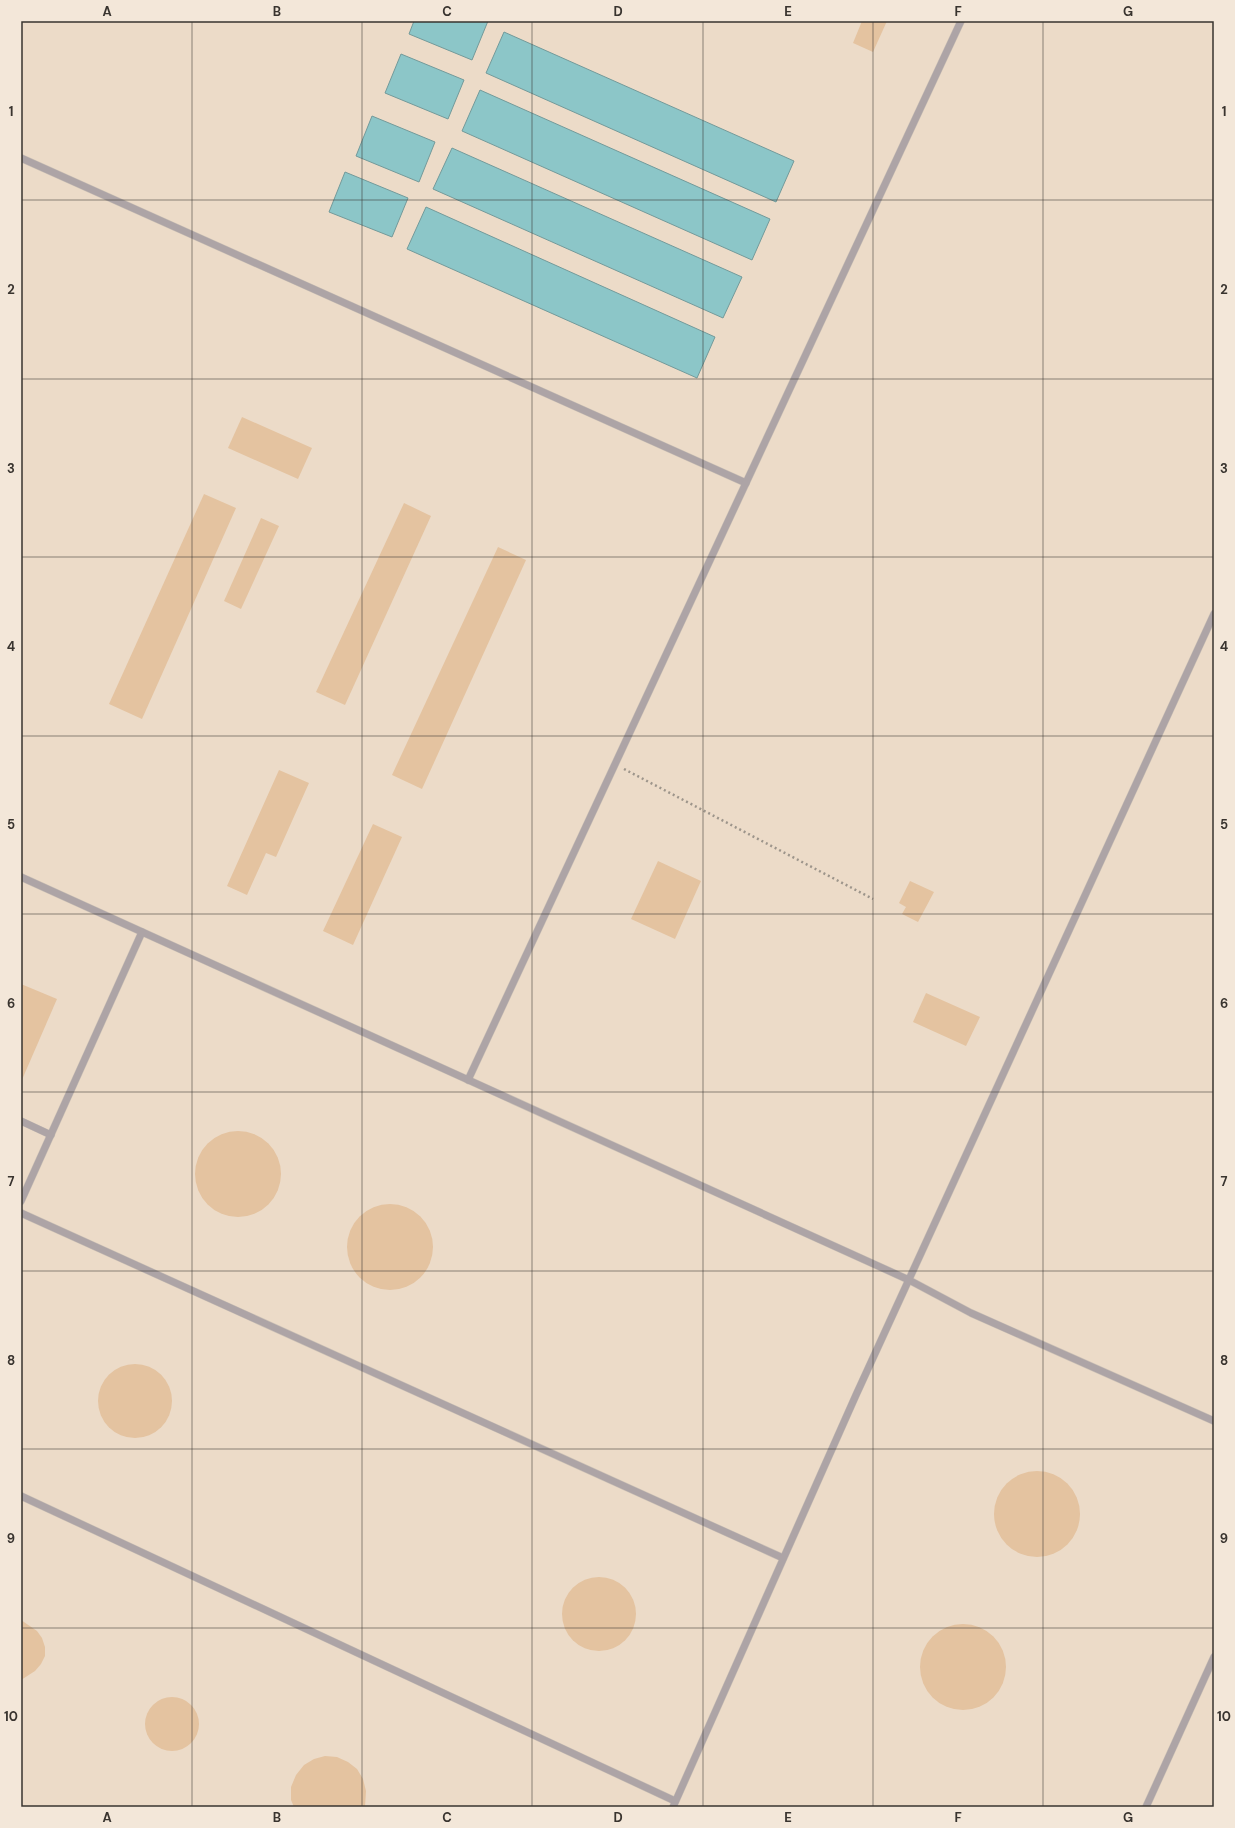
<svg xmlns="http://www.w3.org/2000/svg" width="1235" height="1828" viewBox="0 0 1235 1828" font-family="'DM Sans',sans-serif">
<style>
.built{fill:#ecdbc8}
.water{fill:#8cc6c8;stroke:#739a9a}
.building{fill:#e4c3a0}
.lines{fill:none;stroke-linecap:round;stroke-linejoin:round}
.lane-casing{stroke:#cec3b7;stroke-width:8}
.path{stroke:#9d958b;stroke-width:2.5;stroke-dasharray:2 3;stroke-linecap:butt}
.lane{stroke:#ada4a6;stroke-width:7}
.grid{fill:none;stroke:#39342f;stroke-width:1;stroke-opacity:0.55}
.neatline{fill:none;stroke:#39342f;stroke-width:1.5}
.grid-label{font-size:13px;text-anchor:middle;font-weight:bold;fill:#39342f}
</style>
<rect width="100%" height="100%" fill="#f3e7d9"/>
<rect class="built" x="21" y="21" width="1193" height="1786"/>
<g class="water">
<path d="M414,21H488L472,60L409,34Z"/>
<path d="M504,32L794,161L776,202L486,73Z"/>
<path d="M401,54L464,80L448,119L385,93Z"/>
<path d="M480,90L770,219L752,260L462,131Z"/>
<path d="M372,116L435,142L419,182L356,156Z"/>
<path d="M452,148L742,277L723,318L433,189Z"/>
<path d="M345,172L408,198L392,237L329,212Z"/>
<path d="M426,207L715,337L697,378L407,249Z"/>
</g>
<g class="building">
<path d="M862,21H887L873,52L853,43Z"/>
<path d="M242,417L312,448L298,479L228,448Z"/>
<path d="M204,494L236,508L142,719L109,704Z"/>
<path d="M404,503L431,516L345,705L316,692Z"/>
<path d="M261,518L279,526L241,609L224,601Z"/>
<path d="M498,547L526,560L422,789L392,775Z"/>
<path d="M279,770L309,783L276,857L266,853L247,895L227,886Z"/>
<path d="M373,824L402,837L353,945L323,931Z"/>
<path d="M658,861L701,881L675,939L631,919Z"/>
<path d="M910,881L934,892L918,922L902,914L906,907L899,903Z"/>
<path d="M21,984L57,999L21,1082Z"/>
<path d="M926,993L980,1017L966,1046L913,1022Z"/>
<circle cx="238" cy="1174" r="43"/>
<circle cx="390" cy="1247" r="43"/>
<circle cx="135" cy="1401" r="37"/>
<circle cx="1037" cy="1514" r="43"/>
<circle cx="599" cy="1614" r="37"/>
<path d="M21,1620L37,1631L42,1638L45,1647V1656L41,1664L35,1671L21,1680Z"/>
<circle cx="963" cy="1667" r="43"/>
<circle cx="172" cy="1724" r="27"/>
<path d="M325,1756L337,1757L348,1762L357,1769L363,1779L366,1791L365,1807H294L291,1800V1787L296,1775L304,1765L314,1759Z"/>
</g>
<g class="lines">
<g class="lane-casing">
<g id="lane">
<path d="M21,158L746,483"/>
<path d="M21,877L909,1280L971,1313L1214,1421"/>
<path d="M468,1080L961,21"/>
<path d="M21,1121L51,1135"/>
<path d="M21,1201L142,932"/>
<path d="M21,1213L783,1558"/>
<path d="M21,1496L675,1801"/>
<path d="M673,1807L856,1395L1214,614"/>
<path d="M1146,1807L1214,1657"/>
</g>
</g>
<path class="path" d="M624,769L873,899"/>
<use href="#lane" class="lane"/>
</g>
<path class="grid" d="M192,21V1807M362,21V1807M532,21V1807M703,21V1807M873,21V1807M1043,21V1807M21,200H1214M21,379H1214M21,557H1214M21,736H1214M21,914H1214M21,1092H1214M21,1271H1214M21,1449H1214M21,1628H1214"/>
<rect width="1235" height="1828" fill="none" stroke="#f3e7d9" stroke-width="44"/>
<rect x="22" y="22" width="1191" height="1784" class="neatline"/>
<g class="grid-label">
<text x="107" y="16">A</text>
<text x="277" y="16">B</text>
<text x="447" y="16">C</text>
<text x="618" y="16">D</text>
<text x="788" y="16">E</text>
<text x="958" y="16">F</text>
<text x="1128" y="16">G</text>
<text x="11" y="116">1</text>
<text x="1224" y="116">1</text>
<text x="11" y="294">2</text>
<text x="1224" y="294">2</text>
<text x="11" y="473">3</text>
<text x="1224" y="473">3</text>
<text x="11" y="651">4</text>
<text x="1224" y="651">4</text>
<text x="11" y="829">5</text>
<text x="1224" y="829">5</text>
<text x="11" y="1008">6</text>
<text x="1224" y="1008">6</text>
<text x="11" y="1186">7</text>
<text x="1224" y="1186">7</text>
<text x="11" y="1365">8</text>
<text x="1224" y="1365">8</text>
<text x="11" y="1543">9</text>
<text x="1224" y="1543">9</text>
<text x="11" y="1721">10</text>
<text x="1224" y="1721">10</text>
<text x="107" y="1822">A</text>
<text x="277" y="1822">B</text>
<text x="447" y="1822">C</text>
<text x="618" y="1822">D</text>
<text x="788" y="1822">E</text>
<text x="958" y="1822">F</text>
<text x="1128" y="1822">G</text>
</g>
</svg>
